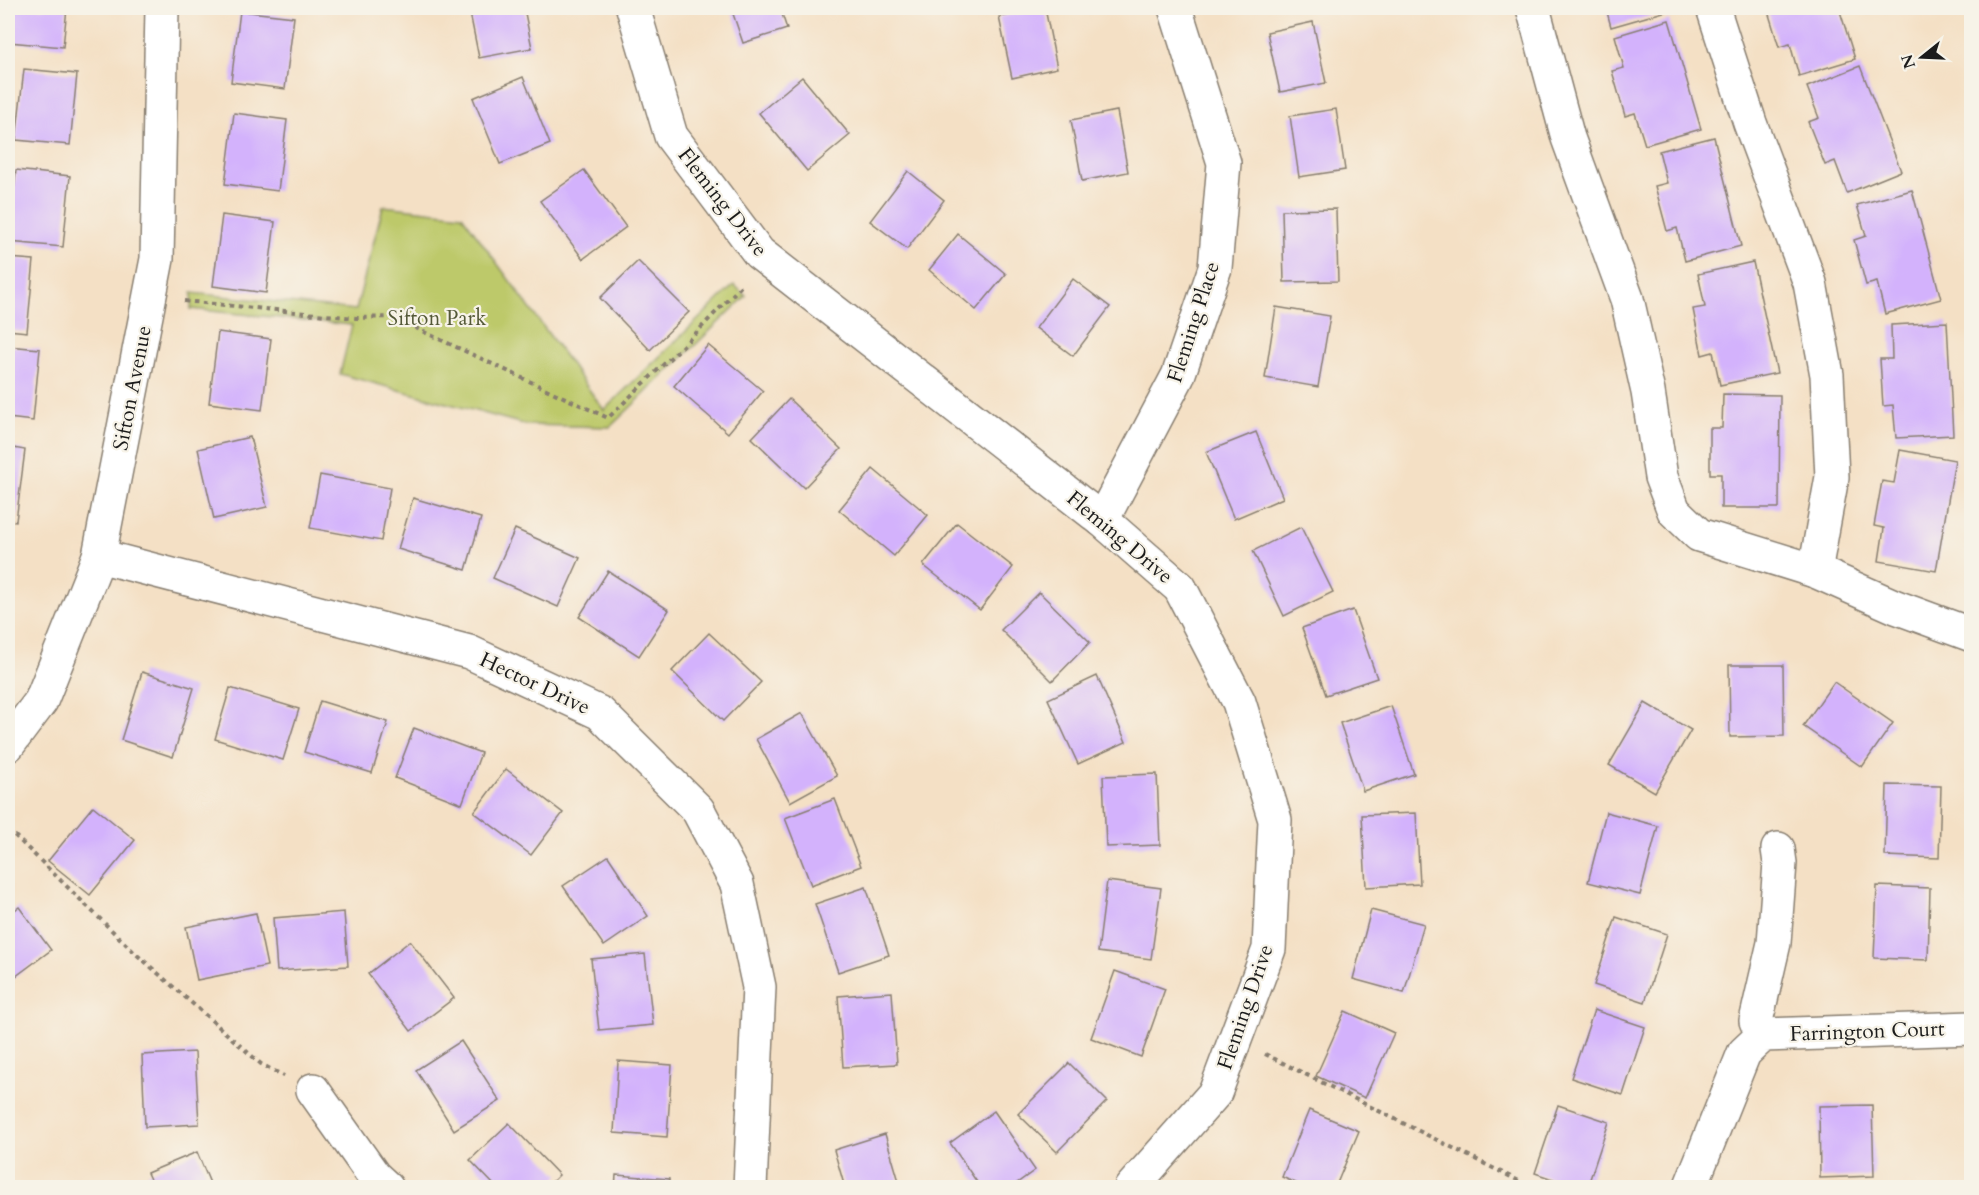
<svg xmlns="http://www.w3.org/2000/svg" width="1979" height="1195" viewBox="0 0 1979 1195" font-family="Cardo,serif">
<style>
.green{fill:#bdc96b;stroke:#6c7244;stroke-width:1.5}
.building{fill:#d3b2fc}
.lines{fill:none;stroke-linecap:round;stroke-linejoin:round}
.minor-casing{stroke:#887e70;stroke-width:36}
.path{stroke:#887e70;stroke-width:4;stroke-dasharray:4.5 4.5;stroke-linecap:butt}
.minor{stroke:#fff;stroke-width:33}
.labels{text-anchor:middle;stroke-width:4.5;stroke-linejoin:round;paint-order:stroke}
.street-label{font-size:21px;fill:#1c1c1c;stroke:#f7f3e8}
.park-label{font-size:21px;fill:#545938;stroke:#f7f3e8}
</style>
<rect width="100%" height="100%" fill="#f7f3e8"/>
<filter id="ink" filterUnits="userSpaceOnUse"><feTurbulence type="fractalNoise" baseFrequency=".0167" numOctaves="2"/><feDisplacementMap in="SourceGraphic" scale="12" xChannelSelector="R" yChannelSelector="G"/><feConvolveMatrix kernelMatrix="1 2 1 2 8 2 1 2 1" color-interpolation-filters="sRGB"/></filter>
<filter id="wash" filterUnits="userSpaceOnUse"><feTurbulence type="fractalNoise" baseFrequency=".008" numOctaves="4" result="noise"/><feDisplacementMap in="SourceGraphic" scale="24" xChannelSelector="R" yChannelSelector="G"/><feGaussianBlur stdDeviation="1.35" result="paint"/><feColorMatrix in="noise" values="0 0 0 0 0 0 0 0 0 0 0 0 0 0 0 0 0 1.4 0 .05"/><feComposite in="paint" operator="in"/></filter>
<g filter="url(#wash)">
<rect width="100%" height="100%" fill="#f4e0c5"/>
<path class="green" d="M383,206L462,215L604,410L734,285L746,296L610,427L527,425L340,374L352,325L191,309L192,293L356,310Z"/>
<g id="blocks">
<g class="building">
<path d="M13,8H67L63,47L9,42Z"/>
<path d="M469,8H524L532,48L479,58Z"/>
<path d="M731,8H780L787,29L743,43Z"/>
<path d="M1045,8L1057,68L1012,78L999,17Z"/>
<path d="M1606,8H1666L1667,11L1611,27Z"/>
<path d="M1767,8H1839L1855,59L1799,76L1790,44L1779,47Z"/>
<path d="M240,11L294,17L285,89L231,82Z"/>
<path d="M1669,20L1701,129L1645,145L1635,113L1625,116L1612,71L1624,68L1615,36Z"/>
<path d="M1313,22L1326,83L1280,92L1267,32Z"/>
<path d="M1860,66L1901,171L1847,193L1835,161L1825,165L1808,122L1819,118L1807,87Z"/>
<path d="M24,69L77,74L70,145L16,140Z"/>
<path d="M523,77L550,144L500,164L473,98Z"/>
<path d="M802,77L850,135L807,171L759,113Z"/>
<path d="M1336,109L1345,170L1299,177L1290,116Z"/>
<path d="M1117,111L1128,172L1082,181L1071,120Z"/>
<path d="M234,113L287,120L278,191L225,184Z"/>
<path d="M1714,137L1741,246L1685,261L1677,228L1667,231L1655,186L1667,183L1659,151Z"/>
<path d="M16,170L70,176L63,247L9,242Z"/>
<path d="M584,170L626,227L583,259L540,201Z"/>
<path d="M908,171L944,200L907,249L870,221Z"/>
<path d="M1912,190L1941,299L1885,314L1877,282L1866,285L1854,240L1866,236L1857,205Z"/>
<path d="M1336,209L1338,281L1284,282L1282,210Z"/>
<path d="M222,215L275,222L266,293L213,286Z"/>
<path d="M958,234L1006,274L976,310L929,270Z"/>
<path d="M8,258L34,260L27,332L8,330Z"/>
<path d="M638,261L689,312L650,350L600,298Z"/>
<path d="M1753,262L1777,373L1720,385L1713,352L1702,355L1693,309L1705,307L1698,274Z"/>
<path d="M1073,279L1110,307L1073,356L1036,328Z"/>
<path d="M1276,307L1330,316L1318,387L1265,378Z"/>
<path d="M1947,322L1953,435L1896,438L1893,405L1883,406L1880,359H1892L1891,325Z"/>
<path d="M218,332L271,339L262,410L209,403Z"/>
<path d="M708,345L763,391L728,433L674,386Z"/>
<path d="M8,346L40,349L33,421L8,418Z"/>
<path d="M1723,394L1780,395L1779,508H1721V474H1710V428H1722Z"/>
<path d="M789,399L841,449L804,488L752,438Z"/>
<path d="M1256,432L1283,498L1234,519L1206,452Z"/>
<path d="M250,437L267,507L214,519L198,449Z"/>
<path d="M8,447L25,450L16,521L8,520Z"/>
<path d="M1900,450L1955,460L1936,571L1879,561L1884,528L1874,526L1882,481L1894,483Z"/>
<path d="M873,469L928,515L894,556L839,510Z"/>
<path d="M320,475L390,488L381,541L310,528Z"/>
<path d="M413,498L481,518L466,570L398,549Z"/>
<path d="M957,523L1013,567L980,610L923,565Z"/>
<path d="M1301,527L1333,592L1284,616L1253,551Z"/>
<path d="M515,529L580,558L558,607L493,578Z"/>
<path d="M608,571L669,610L639,656L579,617Z"/>
<path d="M1039,592L1090,642L1052,681L1001,630Z"/>
<path d="M1353,610L1377,678L1326,695L1302,628Z"/>
<path d="M709,633L761,682L723,721L672,671Z"/>
<path d="M1729,665H1783L1784,736L1730,737Z"/>
<path d="M142,672L194,688L173,757L121,740Z"/>
<path d="M1097,676L1126,742L1078,764L1048,699Z"/>
<path d="M1834,682L1893,723L1862,767L1803,726Z"/>
<path d="M230,688L299,709L283,760L215,739Z"/>
<path d="M320,701L388,722L372,773L304,752Z"/>
<path d="M1645,703L1691,730L1655,792L1609,765Z"/>
<path d="M1391,706L1414,774L1363,791L1340,723Z"/>
<path d="M802,713L837,776L790,802L756,739Z"/>
<path d="M414,728L481,753L462,804L395,778Z"/>
<path d="M506,769L563,813L531,855L474,812Z"/>
<path d="M1157,774L1160,845L1106,847L1103,776Z"/>
<path d="M1887,785L1941,786L1939,858L1885,856Z"/>
<path d="M835,799L861,866L811,885L785,818Z"/>
<path d="M93,806L135,840L90,895L48,861Z"/>
<path d="M1606,812L1658,826L1640,895L1588,882Z"/>
<path d="M1416,813L1420,884L1366,887L1362,815Z"/>
<path d="M608,856L648,916L604,946L563,886Z"/>
<path d="M1107,881L1161,888L1151,959L1098,952Z"/>
<path d="M1877,886L1930,888L1928,960L1874,958Z"/>
<path d="M866,887L889,955L838,972L815,904Z"/>
<path d="M19,907L51,950L8,982V915Z"/>
<path d="M1371,910L1424,924L1404,993L1353,979Z"/>
<path d="M344,912L348,966L277,971L273,918Z"/>
<path d="M256,913L267,966L197,980L186,927Z"/>
<path d="M1616,917L1667,934L1645,1002L1594,985Z"/>
<path d="M410,941L454,998L411,1031L368,974Z"/>
<path d="M645,954L653,1025L599,1030L591,959Z"/>
<path d="M1115,971L1165,989L1141,1057L1091,1038Z"/>
<path d="M892,992L897,1064L843,1067L838,996Z"/>
<path d="M1594,1010L1645,1027L1623,1095L1571,1078Z"/>
<path d="M1345,1011L1394,1033L1365,1098L1316,1076Z"/>
<path d="M461,1041L500,1101L454,1130L416,1070Z"/>
<path d="M195,1052L199,1124L145,1127L142,1055Z"/>
<path d="M618,1061L672,1065L667,1137L614,1133Z"/>
<path d="M1069,1063L1107,1101L1057,1152L1018,1114Z"/>
<path d="M1558,1105L1609,1122L1587,1188H1579L1535,1173Z"/>
<path d="M1872,1105L1874,1176L1820,1178L1819,1106Z"/>
<path d="M1309,1110L1359,1131L1335,1188H1307L1282,1177Z"/>
<path d="M994,1111L1035,1170L1010,1188H981L950,1143Z"/>
<path d="M509,1123L559,1175L546,1188H497L470,1160Z"/>
<path d="M885,1134L901,1188H845L834,1150Z"/>
<path d="M197,1152L212,1188H154L147,1173Z"/>
<path d="M616,1175L669,1179V1188H615Z"/>
</g>
</g>
</g>
<g filter="url(#ink)">
<use href="#blocks" fill-opacity="0" stroke="#887e70" stroke-width="1.5"/>
<g class="lines">
<g class="minor-casing">
<g id="minor">
<path d="M633,8L671,136L759,253L1102,520L1180,588L1239,702L1275,820L1269,949L1215,1093L1131,1188"/>
<path d="M1533,8L1568,138L1627,299L1648,392L1661,477L1674,511L1699,535L1815,571L1896,607L1972,635"/>
<path d="M1713,8L1750,123L1810,283L1827,375L1832,477L1815,571"/>
<path d="M1102,520L1178,376L1215,268L1224,163L1175,8"/>
<path d="M99,556L469,652L600,713L698,810L737,884L759,987L750,1188"/>
<path d="M8,745L41,701L99,556L157,259L162,8"/>
<path d="M1763,1035L1756,1021L1774,943L1780,863L1778,849"/>
<path d="M313,1090L374,1176L387,1188"/>
<path d="M1690,1188L1744,1053L1763,1035L1972,1028"/>
</g>
</g>
<g class="path">
<path d="M184,301L356,318L392,317L608,418L695,334L743,284"/>
<path d="M8,829L135,953L261,1064L284,1076"/>
<path d="M1265,1054L1533,1188"/>
</g>
<use href="#minor" class="minor"/>
</g>
</g>
<g class="labels">
<g class="street-label">
<text transform="translate(723 202) rotate(52)" y="7">Fleming Drive</text>
<text transform="translate(1193 322) rotate(-72)" y="7">Fleming Place</text>
<text transform="translate(132 388) rotate(-79)" y="7">Sifton Avenue</text>
<text transform="translate(1120 537) rotate(40)" y="7">Fleming Drive</text>
<text transform="translate(535 683) rotate(25)" y="7">Hector Drive</text>
<text transform="translate(1245 1007) rotate(-71)" y="7">Fleming Drive</text>
<text transform="translate(1867 1031) rotate(-2)" y="7">Farrington Court</text>
</g>
<g class="park-label">
<text x="437" y="325">Sifton Park</text>
</g>
</g>
<rect width="1979" height="1195" fill="none" stroke="#f7f3e8" stroke-width="30"/>
<g transform="translate(1922 57) rotate(252)" stroke="#f7f3e8" stroke-width="4.5" paint-order="stroke">
<path d="M0-4.5L10 22L0 15L-10 22Z" fill="#1c1c1c"/>
<text y="-9" font-size="16" font-weight="bold" text-anchor="middle" fill="#1c1c1c">N</text>
</g>
</svg>
